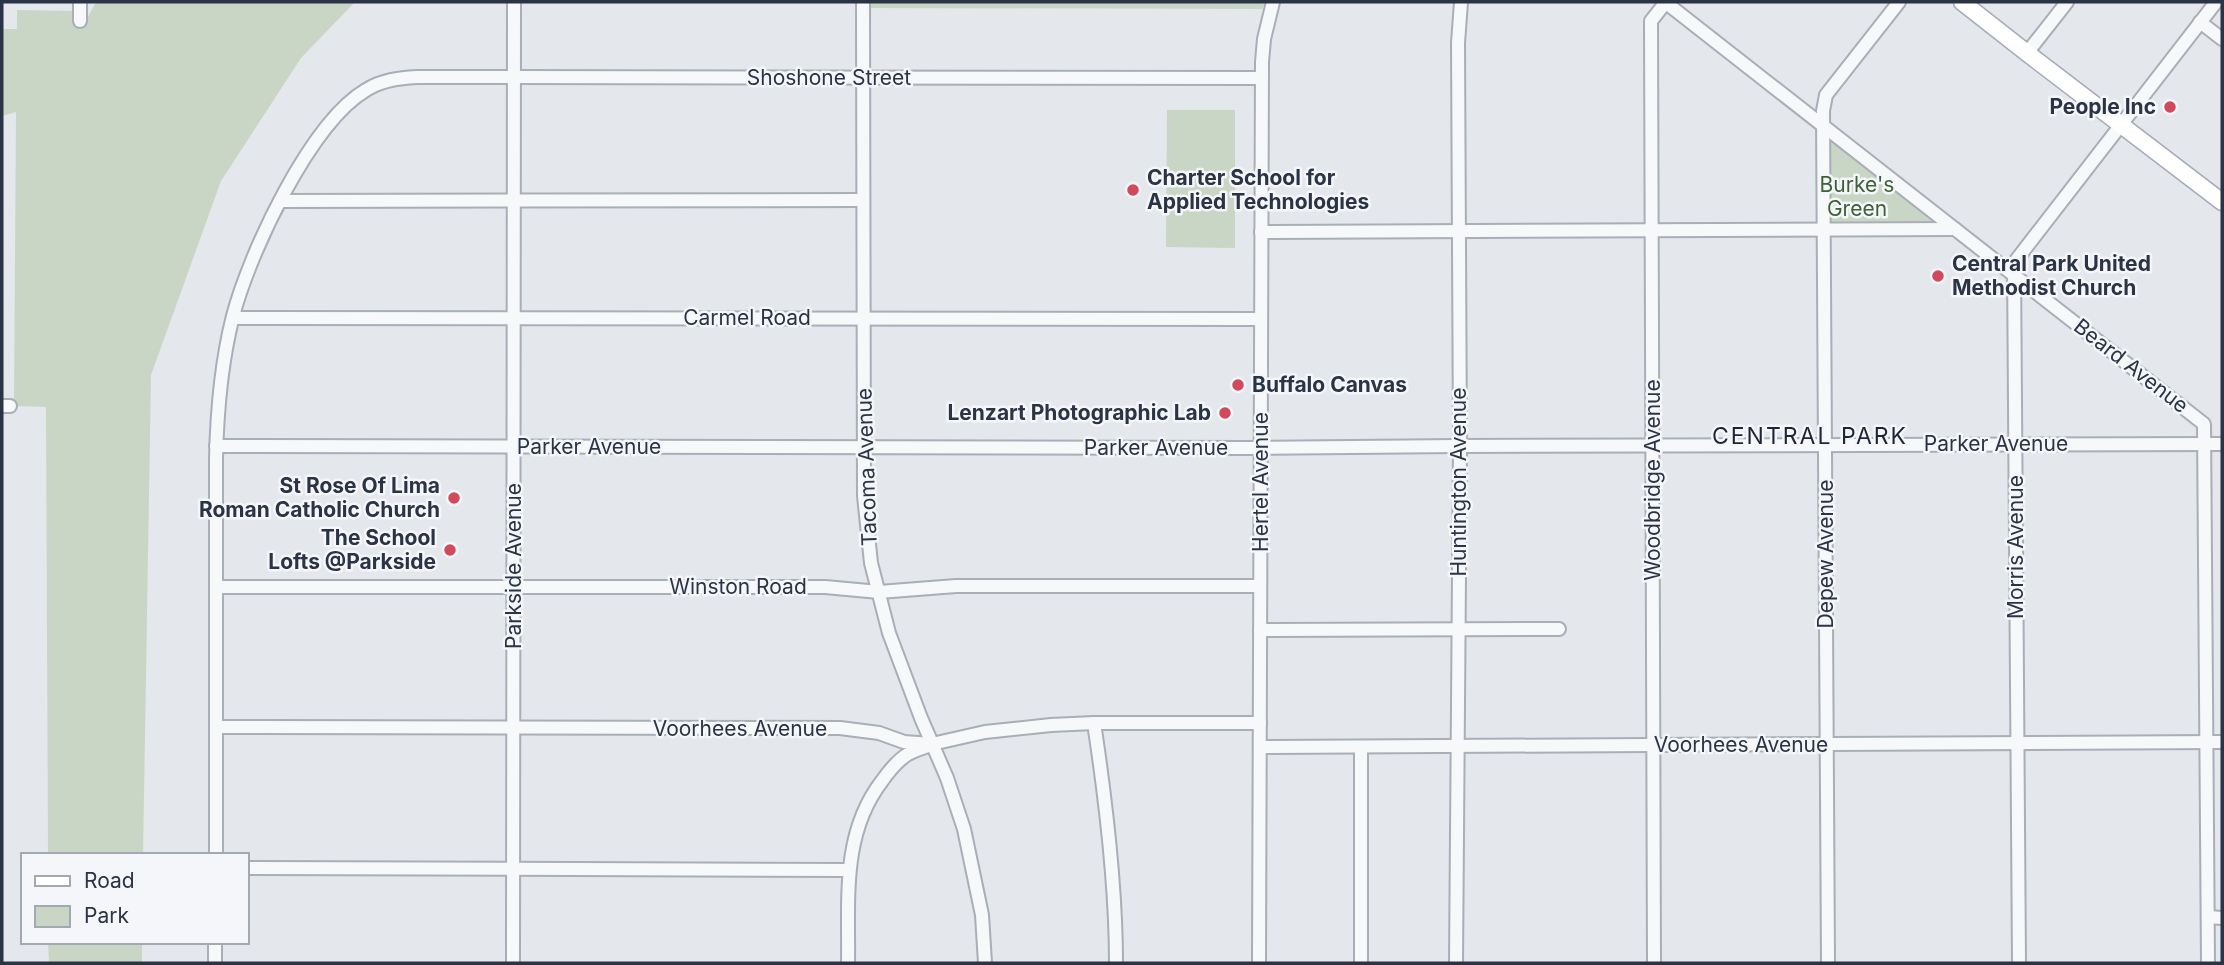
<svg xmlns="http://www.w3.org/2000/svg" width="2224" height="965" viewBox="0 0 2224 965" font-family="Inter,sans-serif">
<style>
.green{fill:#c9d6c5}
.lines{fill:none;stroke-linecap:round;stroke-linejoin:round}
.minor-casing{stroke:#a9aeb7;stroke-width:16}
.major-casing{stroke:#a3abb8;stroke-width:19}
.minor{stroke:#f7f8fa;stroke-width:12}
.major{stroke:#fff;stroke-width:16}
.poi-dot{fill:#d1495b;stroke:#f4f6f9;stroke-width:2.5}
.labels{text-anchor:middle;stroke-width:5;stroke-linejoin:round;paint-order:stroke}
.street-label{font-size:21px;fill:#2b3445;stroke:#f4f6f9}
.poi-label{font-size:21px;font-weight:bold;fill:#2b3445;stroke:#f4f6f9;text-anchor:end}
.park-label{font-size:21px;fill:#3f6138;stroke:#f4f6f9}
.neighbourhood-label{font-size:23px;letter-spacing:2px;fill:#1d2536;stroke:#f4f6f9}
</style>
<rect width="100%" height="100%" fill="#e4e7ec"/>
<g class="green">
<path d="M96,2H355L301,58L221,181L151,375L143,855H48L46,407L14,406L16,112L2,116V29H17V10L74,11V23L84,24Z"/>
<path d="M869,2H1265L1262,9L869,8Z"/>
<path d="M1167,110H1235V248L1166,247Z"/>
<path d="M1828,138L1939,224H1830Z"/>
<path d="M48,942H142V963H49Z"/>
</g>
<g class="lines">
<g class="minor-casing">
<g id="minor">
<path d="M863,2L864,496L871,563L889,633L921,718L947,778L964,829L982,915L985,963"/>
<path d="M1665,2L2204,424L2208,963"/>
<path d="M80,21V2"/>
<path d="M2200,22L2222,39"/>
<path d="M2027,53L2067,2"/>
<path d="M280,201L863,200"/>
<path d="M1261,232L1955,229"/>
<path d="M233,318L1261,319"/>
<path d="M2,406H10"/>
<path d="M216,446L1247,448L1460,446L2222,444"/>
<path d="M216,587H825L879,592L956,586H1260"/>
<path d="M1260,630L1559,629"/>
<path d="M1094,723C1106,802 1116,883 1116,963"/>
<path d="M216,727L840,728L879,733L904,742L932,744L985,732L1051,725L1094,723H1260"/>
<path d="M1260,747L2222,742"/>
<path d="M216,855V459C217,411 221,363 233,316C249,254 310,123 366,90C382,80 399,78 417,77L1262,78"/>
<path d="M247,868L849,870"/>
<path d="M2208,917L2222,918"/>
<path d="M215,963V942"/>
<path d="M513,963L514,2"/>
<path d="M848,963C849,900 841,834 882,781C889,771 898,760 908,754C914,751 922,748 928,746"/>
<path d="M1259,963L1262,62L1264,39L1273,2"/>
<path d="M1361,963V747"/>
<path d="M1456,963L1460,446L1458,43L1461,2"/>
<path d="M1654,963L1651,21L1666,2"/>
<path d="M1828,963L1823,111L1826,95L1899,2"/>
<path d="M2019,963L2014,263L2216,2"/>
</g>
</g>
<g class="major-casing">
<path id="major" d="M1962,2L2027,53L2222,202"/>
</g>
<use href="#minor" class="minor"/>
<use href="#major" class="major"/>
</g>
<g class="poi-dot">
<circle cx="2170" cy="107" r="7"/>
<circle cx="1133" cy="190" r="7"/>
<circle cx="1938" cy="276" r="7"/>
<circle cx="1238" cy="385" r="7"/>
<circle cx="1225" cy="413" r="7"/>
<circle cx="454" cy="498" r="7"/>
<circle cx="450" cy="550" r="7"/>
</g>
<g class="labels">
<g class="street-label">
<text x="829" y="85">Shoshone Street</text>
<text x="747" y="325">Carmel Road</text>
<text transform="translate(2131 366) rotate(38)" y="7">Beard Avenue</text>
<text x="1996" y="451">Parker Avenue</text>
<text x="589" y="454">Parker Avenue</text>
<text x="1156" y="455">Parker Avenue</text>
<text transform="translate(867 467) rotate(-92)" y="7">Tacoma Avenue</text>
<text transform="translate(1653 480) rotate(-90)" y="7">Woodbridge Avenue</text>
<text transform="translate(1261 482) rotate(-90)" y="7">Hertel Avenue</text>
<text transform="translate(1459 482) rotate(-90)" y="7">Huntington Avenue</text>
<text transform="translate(2016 547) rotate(-90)" y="7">Morris Avenue</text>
<text transform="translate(1826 554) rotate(-90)" y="7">Depew Avenue</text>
<text transform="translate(514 566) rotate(-90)" y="7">Parkside Avenue</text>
<text x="738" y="594">Winston Road</text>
<text x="740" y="736">Voorhees Avenue</text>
<text x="1741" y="752">Voorhees Avenue</text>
</g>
<g class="poi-label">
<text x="2156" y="114">People Inc</text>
<text x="1147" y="185" text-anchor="start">Charter School for<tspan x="1147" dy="24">Applied Technologies</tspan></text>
<text x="1952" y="271" text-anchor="start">Central Park United<tspan x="1952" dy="24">Methodist Church</tspan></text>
<text x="1252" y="392" text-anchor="start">Buffalo Canvas</text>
<text x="1211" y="420">Lenzart Photographic Lab</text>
<text x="440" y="493">St Rose Of Lima<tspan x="440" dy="24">Roman Catholic Church</tspan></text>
<text x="436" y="545">The School<tspan x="436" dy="24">Lofts @Parkside</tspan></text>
</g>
<g class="park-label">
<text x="1857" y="192">Burke's<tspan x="1857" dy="24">Green</tspan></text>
</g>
<g class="neighbourhood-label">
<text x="1810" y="444">CENTRAL PARK</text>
</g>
</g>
<rect width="2224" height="965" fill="none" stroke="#2b3445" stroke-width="7"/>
<rect x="21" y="853" width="228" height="91" fill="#f4f6f9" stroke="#a4a8b1" stroke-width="2"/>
<rect x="35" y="876" width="35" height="10" fill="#ffffff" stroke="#a4a8b1" stroke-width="2"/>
<text x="84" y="888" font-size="21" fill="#2b3445">Road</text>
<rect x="35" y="906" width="35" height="21" fill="#c9d6c5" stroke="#a4a8b1" stroke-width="2"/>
<text x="84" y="923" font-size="21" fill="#2b3445">Park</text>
</svg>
